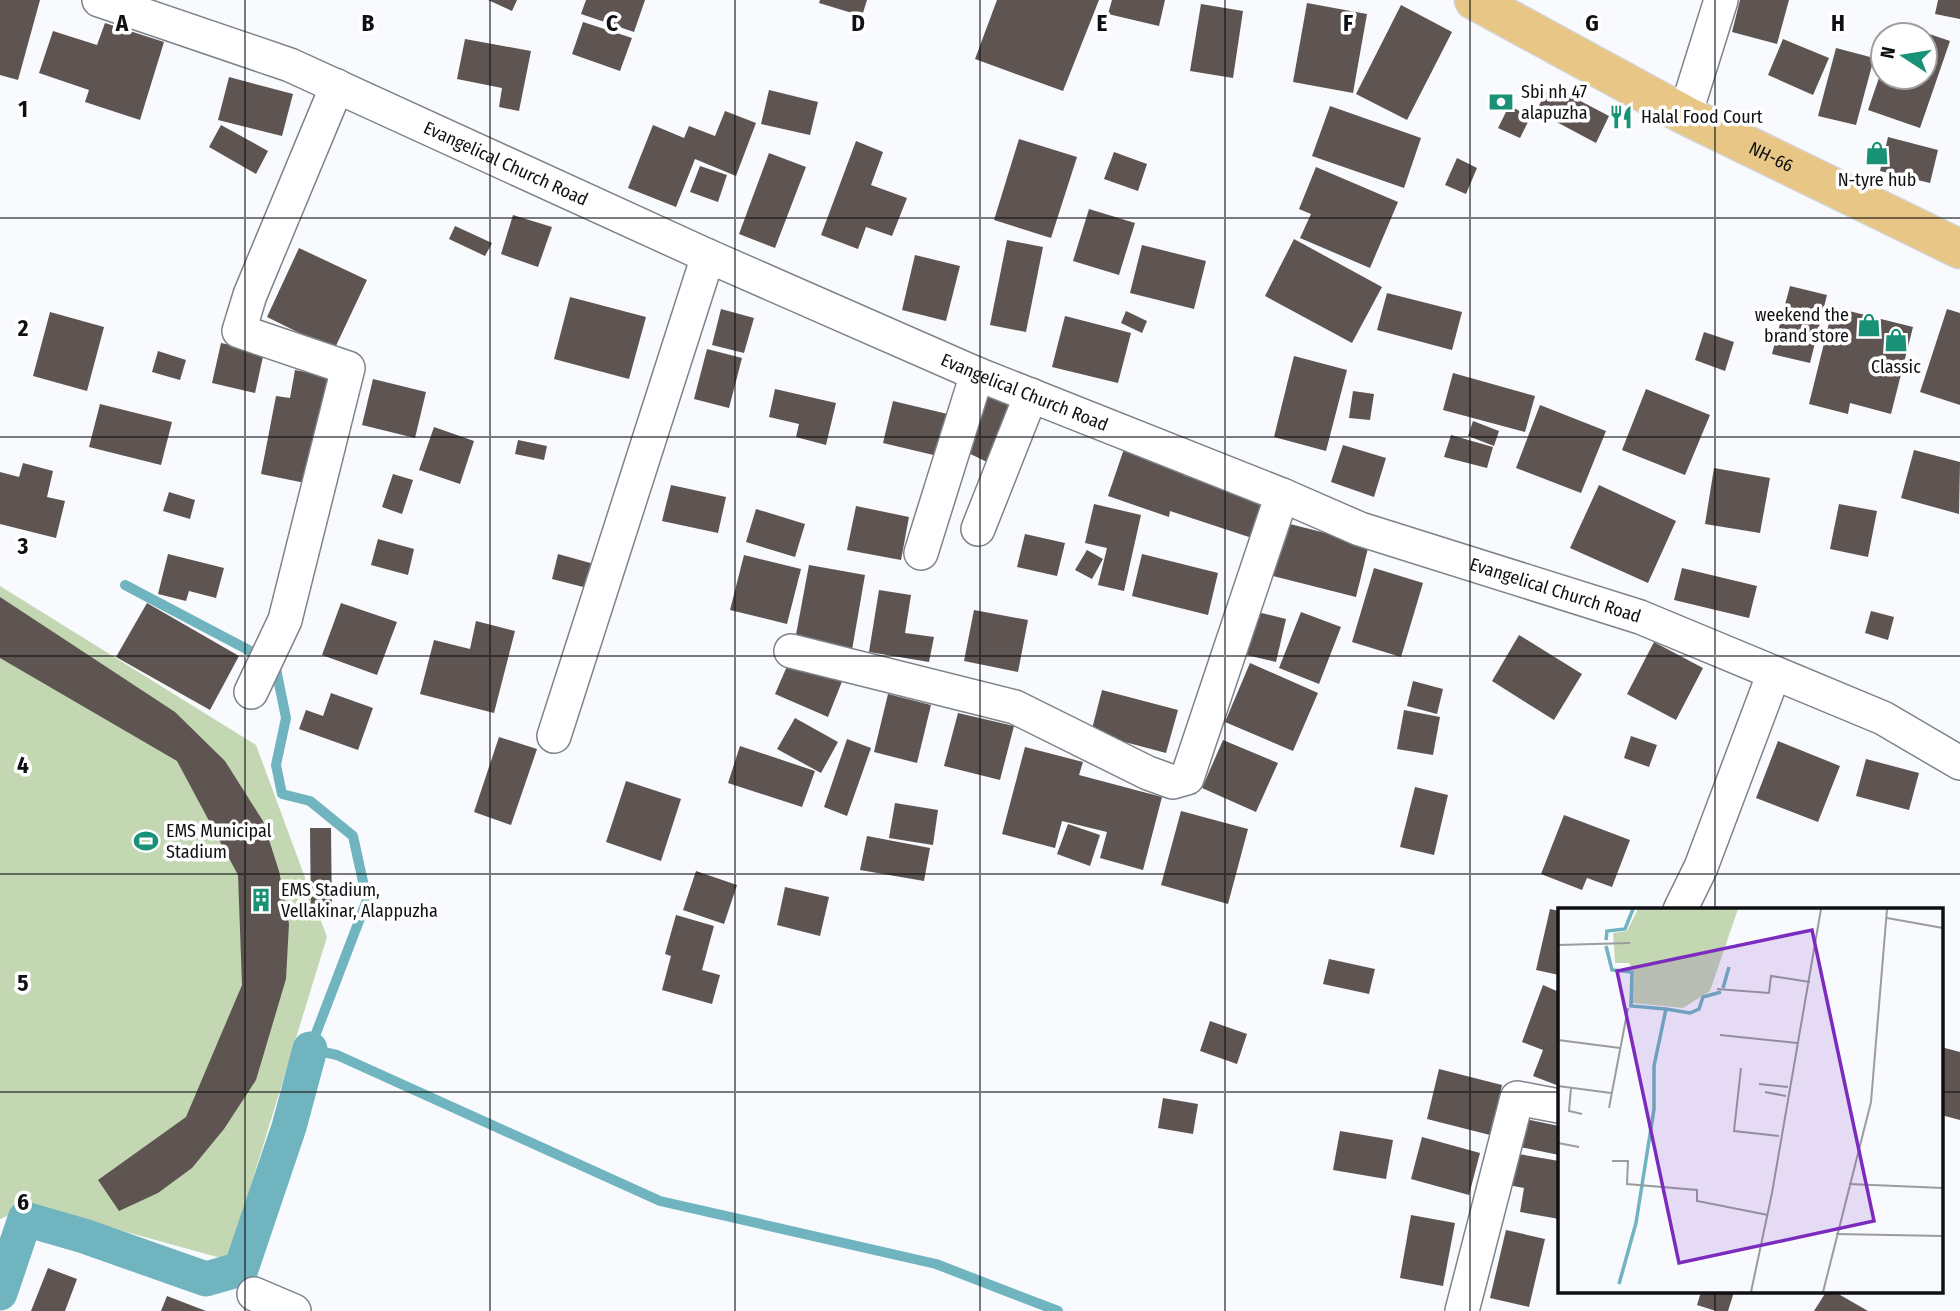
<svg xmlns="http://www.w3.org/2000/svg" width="1960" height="1311" viewBox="0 0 1960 1311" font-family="'Fira Sans Condensed',sans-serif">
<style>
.green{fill:#c3d8b2}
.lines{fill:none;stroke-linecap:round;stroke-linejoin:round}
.stream{stroke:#6fb4be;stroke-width:10}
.canal{stroke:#6fb4be;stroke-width:35}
.building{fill:#5e5553}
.minor-casing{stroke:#7e838a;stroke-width:36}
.major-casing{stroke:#d4d4d5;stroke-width:41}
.minor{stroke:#fff;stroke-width:33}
.major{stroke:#e8c685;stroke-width:38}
.grid{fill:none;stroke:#0f1013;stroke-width:2;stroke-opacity:0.55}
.labels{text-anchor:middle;stroke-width:7;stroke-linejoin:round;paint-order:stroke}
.poi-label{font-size:18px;fill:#0f1013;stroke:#fff;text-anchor:start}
.street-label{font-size:18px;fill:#0f1013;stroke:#fff}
.inset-river{fill:none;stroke:#6fb4be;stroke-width:3.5}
.inset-road{fill:none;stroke:#9b9ca0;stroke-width:2}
.view{fill:#7b2cbf;fill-opacity:0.15;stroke:#7b2cbf;stroke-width:3.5}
.inset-edge{fill:none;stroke:#0f1013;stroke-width:3.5}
.grid-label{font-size:23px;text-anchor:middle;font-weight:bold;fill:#0f1013;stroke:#fff;stroke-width:7;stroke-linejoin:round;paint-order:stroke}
</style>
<rect width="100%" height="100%" fill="#f8fafe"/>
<path class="green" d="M0,586L256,745L327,937L228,1260L32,1206L0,1219Z"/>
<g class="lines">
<path class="stream" d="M125,585L275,664L286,718L276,765L282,794L310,801L353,836L367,900L310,1049L337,1055L660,1201L936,1264L1058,1311"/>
<path class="canal" d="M0,1293L25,1219L84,1236L206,1279L241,1269L289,1127L310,1049"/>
</g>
<g class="building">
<path d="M0,0H40L18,80L0,75Z"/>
<path d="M488,0H517L512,11Z"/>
<path d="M586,0H645L634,32L581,14Z"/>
<path d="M820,0H867L862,16L819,3Z"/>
<path d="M997,0H1099L1063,91L975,59Z"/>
<path d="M1112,0H1165L1159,26L1108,14Z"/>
<path d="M1740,0H1789L1777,44L1732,32Z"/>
<path d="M1938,0H1960V19L1935,14Z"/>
<path d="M1307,3L1367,14L1353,93L1293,82Z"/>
<path d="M1201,4L1243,11L1233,78L1190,71Z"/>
<path d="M1401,5L1452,32L1407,120L1356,94Z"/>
<path d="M583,22L632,38L620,71L572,54Z"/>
<path d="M105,23L164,42L140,120L85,102L89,90L39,73L53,31L97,45Z"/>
<path d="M1897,23L1950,41L1920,128L1868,110L1883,66V77H1925V35H1893Z"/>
<path d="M465,39L531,51L519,111L499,107L502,88L457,79Z"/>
<path d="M1783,39L1829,58L1813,95L1768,75Z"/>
<path d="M1836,48L1874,58L1856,125L1818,116Z"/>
<path d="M229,77L293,94L282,136L218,120Z"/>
<path d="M1550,85L1609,116L1596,143L1536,111Z"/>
<path d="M769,90L818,102L810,135L761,124Z"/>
<path d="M1330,106L1421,138L1404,188L1312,156Z"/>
<path d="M1509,106L1531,116L1520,138L1498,128Z"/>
<path d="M725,111L756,123L736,176L695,159L676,207L628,188L653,125L684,138L689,126L715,136Z"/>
<path d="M221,125L268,151L256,174L209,147Z"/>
<path d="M1888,137L1938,150L1930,183L1880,171Z"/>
<path d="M1019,139L1077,157L1051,238L994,220Z"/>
<path d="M856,141L883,152L871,185L907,198L892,236L866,227L858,249L821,235Z"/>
<path d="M1114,152L1147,164L1138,191L1104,179Z"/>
<path d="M769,153L806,167L775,248L739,234Z"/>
<path d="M1457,158L1477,168L1466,194L1445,185Z"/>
<path d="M700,166L727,175L718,202L690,192Z"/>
<path d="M1316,167L1398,202L1370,268L1300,238L1311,214L1299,209Z"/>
<path d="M1089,209L1135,223L1119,275L1073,261Z"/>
<path d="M513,215L552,227L538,267L501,254Z"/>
<path d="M455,226L492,243L485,256L449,239Z"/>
<path d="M1294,239L1382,287L1352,343L1265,296Z"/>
<path d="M1007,240L1043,247L1026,332L990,325Z"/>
<path d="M1142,245L1206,261L1194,309L1130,293Z"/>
<path d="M299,248L367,280L334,350L267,317Z"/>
<path d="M915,255L960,266L946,321L902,310Z"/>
<path d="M1790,286L1827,295L1810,363L1772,354Z"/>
<path d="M1387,293L1462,312L1452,350L1377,330Z"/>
<path d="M570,297L646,317L629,379L554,359Z"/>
<path d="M1833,307L1913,327L1891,414L1850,403L1848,414L1809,404Z"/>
<path d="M721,309L754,318L744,353L712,345Z"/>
<path d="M1947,309L1960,313V405L1920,392Z"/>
<path d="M1126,311L1147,321L1142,333L1121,323Z"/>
<path d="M50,312L104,327L87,391L33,376Z"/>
<path d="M1065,316L1131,333L1118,383L1052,367Z"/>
<path d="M1704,332L1734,342L1725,371L1695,360Z"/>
<path d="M221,343L264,352L255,393L212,383Z"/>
<path d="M707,349L742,358L729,408L694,399Z"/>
<path d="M158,351L186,360L180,380L152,372Z"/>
<path d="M1294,356L1347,370L1326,451L1274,437Z"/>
<path d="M295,370L336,378L315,485L261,474L276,396L290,398Z"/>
<path d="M1453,373L1535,396L1525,432L1443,410Z"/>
<path d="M373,379L426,392L415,438L362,425Z"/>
<path d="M987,384L1018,399L989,463L958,448Z"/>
<path d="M775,389L836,403L826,445L796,437L799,424L769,417Z"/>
<path d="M1646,389L1710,415L1685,475L1622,450Z"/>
<path d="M1353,391L1374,394L1370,420L1349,418Z"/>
<path d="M893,401L956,416L946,458L883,443Z"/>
<path d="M100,404L172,422L161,465L89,447Z"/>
<path d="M1540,405L1606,431L1581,493L1516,468Z"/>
<path d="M1473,421L1499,431L1494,446L1468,436Z"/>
<path d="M434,427L474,441L460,484L419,470Z"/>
<path d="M1451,435L1493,447L1487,468L1444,457Z"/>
<path d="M518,440L547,446L544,460L515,454Z"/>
<path d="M1127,440L1188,459L1183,475L1267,503L1255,539L1170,511L1169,517L1108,496Z"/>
<path d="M1343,445L1386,458L1374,497L1331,482Z"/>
<path d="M1914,450L1960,462L1959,514L1901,498Z"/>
<path d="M23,463L53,471L47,497L65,501L56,538L0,524V472L19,477Z"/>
<path d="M1714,468L1770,478L1760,533L1705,524Z"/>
<path d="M393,474L413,480L402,514L382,507Z"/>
<path d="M671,485L726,497L718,533L662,521Z"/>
<path d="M1599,485L1676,521L1648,583L1570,548Z"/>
<path d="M169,492L195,500L190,519L163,511Z"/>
<path d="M1094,504L1141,515L1124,591L1098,585L1107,548L1085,543Z"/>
<path d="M1839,504L1877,511L1868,557L1830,549Z"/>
<path d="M856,506L909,517L901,560L847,550Z"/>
<path d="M756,509L805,524L795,557L746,542Z"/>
<path d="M1282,522L1369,544L1356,597L1269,575Z"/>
<path d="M1025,534L1065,543L1057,576L1017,567Z"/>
<path d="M378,539L414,549L408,575L371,565Z"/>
<path d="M1087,550L1103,559L1092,579L1075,570Z"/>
<path d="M168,554L224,568L216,598L189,591L186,601L158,594Z"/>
<path d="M558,554L605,567L599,591L552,579Z"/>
<path d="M1142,554L1218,573L1208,615L1132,596Z"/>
<path d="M744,555L801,569L787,624L730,610Z"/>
<path d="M809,565L865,575L852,650L795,640Z"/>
<path d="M1374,568L1423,583L1401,657L1352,642Z"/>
<path d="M1682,568L1757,586L1749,618L1674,600Z"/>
<path d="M879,590L911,595L905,633L934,637L929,662L869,652Z"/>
<path d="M0,597L175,712L225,761L263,821L279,871L289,924L286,979L256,1080L224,1129L192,1168L158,1193L119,1211L98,1180L186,1117L242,985L238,875L177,761L0,658Z"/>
<path d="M147,603L239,656L210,710L116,657Z"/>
<path d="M341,603L397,622L377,675L322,655Z"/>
<path d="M974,610L1028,620L1018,672L964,661Z"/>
<path d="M1253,611L1286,619L1276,662L1242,654Z"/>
<path d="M1871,611L1894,617L1888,640L1865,633Z"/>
<path d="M1301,612L1341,627L1319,684L1279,668Z"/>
<path d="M476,621L515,631L494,713L420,694L434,640L470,649Z"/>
<path d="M1519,635L1582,674L1554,720L1492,681Z"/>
<path d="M1654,642L1703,668L1676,720L1627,694Z"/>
<path d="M791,657L843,679L828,717L775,694Z"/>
<path d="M1250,663L1318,693L1293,751L1225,722Z"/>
<path d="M1413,681L1443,689L1437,714L1407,706Z"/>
<path d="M1102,690L1178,710L1166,753L1091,733Z"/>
<path d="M331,693L373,708L358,750L299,729L306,710L323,716Z"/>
<path d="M888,694L931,705L917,763L874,752Z"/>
<path d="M1404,710L1440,717L1433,755L1397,749Z"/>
<path d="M958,713L1014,726L1000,780L944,766Z"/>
<path d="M795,718L838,742L821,773L777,749Z"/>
<path d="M1631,736L1657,745L1649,767L1624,758Z"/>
<path d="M499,737L537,749L511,825L474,812Z"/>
<path d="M847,739L871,748L847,816L824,807Z"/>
<path d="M1223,740L1278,763L1256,812L1202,788Z"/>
<path d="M1778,741L1840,766L1818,822L1756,798Z"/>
<path d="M740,746L815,771L802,807L728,783Z"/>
<path d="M1025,747L1083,762L1079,775L1162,797L1143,870L1100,858L1107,832L1062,821L1055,848L1002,834Z"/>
<path d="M1866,759L1919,773L1909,810L1856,796Z"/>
<path d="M626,781L681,799L661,861L606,842Z"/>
<path d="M1415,787L1448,795L1434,855L1400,847Z"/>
<path d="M895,803L938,810L933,845L889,838Z"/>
<path d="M1181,811L1248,829L1228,904L1161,885Z"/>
<path d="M1564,815L1630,840L1612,887L1587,878L1582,890L1541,874Z"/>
<path d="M1068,824L1100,835L1090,866L1057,854Z"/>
<path d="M310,828H331L332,919H311Z"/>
<path d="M867,836L930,848L924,881L860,870Z"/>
<path d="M696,871L737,885L724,924L683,910Z"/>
<path d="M785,887L829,897L820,936L777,925Z"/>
<path d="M1550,909L1559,911V975L1536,970Z"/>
<path d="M676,915L714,926L702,970L720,975L712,1004L662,990L671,956L665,954Z"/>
<path d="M1329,959L1375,969L1369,994L1323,984Z"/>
<path d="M1543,985L1559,992V1086L1533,1076L1543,1050L1522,1042Z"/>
<path d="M1210,1021L1247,1034L1237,1064L1200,1051Z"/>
<path d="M1941,1047L1960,1052V1120L1941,1115Z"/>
<path d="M1439,1069L1502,1085L1490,1135L1427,1119Z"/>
<path d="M1163,1098L1198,1104L1193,1134L1158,1128Z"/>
<path d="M1520,1118L1559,1126V1155L1515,1146Z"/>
<path d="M1340,1131L1393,1140L1386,1179L1333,1170Z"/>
<path d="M1422,1137L1480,1153L1469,1195L1411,1179Z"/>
<path d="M1513,1153L1559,1161V1219L1520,1212L1524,1188L1508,1185Z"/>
<path d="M1411,1215L1455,1223L1443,1286L1400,1278Z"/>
<path d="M1506,1230L1545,1239L1529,1307L1490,1298Z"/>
<path d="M48,1268L77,1279L65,1311H31Z"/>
<path d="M1701,1292H1734L1728,1311H1716L1697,1305Z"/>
<path d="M1826,1292H1835L1868,1311H1814Z"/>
<path d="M167,1296L206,1311H161Z"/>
</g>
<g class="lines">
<g class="minor-casing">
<g id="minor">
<path id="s1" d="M99,0L290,65L708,256L977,374L1282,495L1360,529L1640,617L1883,718L1960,763"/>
<path d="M1685,115L1721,0"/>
<path d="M978,529L1031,395"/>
<path d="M921,553L977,374"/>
<path d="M791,651L1015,707L1148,773L1173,782L1187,778L1282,495"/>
<path d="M251,692L285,620L348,368L239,331L250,295L337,86"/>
<path d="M554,736L708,256"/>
<path d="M1680,910L1701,867L1774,673"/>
<path d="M254,1294L294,1311"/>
<path d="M1462,1311L1517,1098L1559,1106"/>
</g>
</g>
<g class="major-casing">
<g id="major">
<path id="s2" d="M1474,0L1685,115L1960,249"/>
</g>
</g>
<use href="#minor" class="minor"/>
<use href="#major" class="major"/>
</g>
<path class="grid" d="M245,0V1311M490,0V1311M735,0V1311M980,0V1311M1225,0V1311M1470,0V1311M1715,0V910M0,218H1960M0,437H1960M0,656H1960M0,874H1960M0,1092H1559M1941,1092H1960M1715,1292V1311"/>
<defs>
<g id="bank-bare" transform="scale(1.89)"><path d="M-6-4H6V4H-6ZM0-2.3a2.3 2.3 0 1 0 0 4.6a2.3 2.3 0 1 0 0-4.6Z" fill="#189176" stroke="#fff" stroke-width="2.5" paint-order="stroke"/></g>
<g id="restaurant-bare" transform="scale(1.89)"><path d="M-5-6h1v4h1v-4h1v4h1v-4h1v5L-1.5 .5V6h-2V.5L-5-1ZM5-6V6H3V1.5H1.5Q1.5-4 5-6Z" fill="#189176" stroke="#fff" stroke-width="2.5" paint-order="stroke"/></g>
<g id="shop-bare" transform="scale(1.89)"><path d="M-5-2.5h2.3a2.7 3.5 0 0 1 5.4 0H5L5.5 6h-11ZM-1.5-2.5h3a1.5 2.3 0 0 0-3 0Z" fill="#189176" stroke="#fff" stroke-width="2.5" paint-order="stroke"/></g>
<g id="stadium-bare" transform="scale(1.89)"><path d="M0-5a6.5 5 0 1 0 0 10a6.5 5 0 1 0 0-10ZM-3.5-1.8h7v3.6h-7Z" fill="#189176" stroke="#fff" stroke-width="2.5" paint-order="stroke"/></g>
<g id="building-bare" transform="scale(1.89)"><path d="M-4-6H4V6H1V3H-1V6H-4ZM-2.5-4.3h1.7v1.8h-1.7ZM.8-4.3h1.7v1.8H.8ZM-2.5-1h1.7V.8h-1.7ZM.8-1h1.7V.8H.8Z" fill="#189176" stroke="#fff" stroke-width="2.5" paint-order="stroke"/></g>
</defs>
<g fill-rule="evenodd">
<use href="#bank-bare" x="1501" y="102"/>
<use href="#restaurant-bare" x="1621" y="117"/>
<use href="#shop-bare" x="1877" y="153"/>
<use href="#shop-bare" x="1869" y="325"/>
<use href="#shop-bare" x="1896" y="340"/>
<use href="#stadium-bare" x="146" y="841"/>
<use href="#building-bare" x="261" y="900"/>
</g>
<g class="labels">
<g class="poi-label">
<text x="1521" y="98">Sbi nh 47<tspan x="1521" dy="21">alapuzha</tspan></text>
<text x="1641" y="123">Halal Food Court</text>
<text x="1877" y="186" text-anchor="middle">N-tyre hub</text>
<text x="1849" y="321" text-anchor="end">weekend the<tspan x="1849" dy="21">brand store</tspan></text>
<text x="1896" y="373" text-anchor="middle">Classic</text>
<text x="166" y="837">EMS Municipal<tspan x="166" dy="21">Stadium</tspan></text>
<text x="281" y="896">EMS Stadium,<tspan x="281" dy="21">Vellakinar, Alappuzha</tspan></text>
</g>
<g class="street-label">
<text dy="6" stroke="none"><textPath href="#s2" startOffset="336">NH-66</textPath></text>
<text dy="6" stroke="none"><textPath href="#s1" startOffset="439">Evangelical Church Road</textPath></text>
<text dy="6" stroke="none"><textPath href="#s1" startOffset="1006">Evangelical Church Road</textPath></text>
<text dy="6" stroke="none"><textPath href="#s1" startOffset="1573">Evangelical Church Road</textPath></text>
</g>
</g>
<g transform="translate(1558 908)">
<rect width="385" height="385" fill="#f8fafe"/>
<path d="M80,1H180L152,83L125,100L74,95L76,64L71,55H57L55,25L69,23Z" fill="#c3d8b2"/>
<path class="inset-river" d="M48,32L49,23L67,21L75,1M48,38L54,62L74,64L73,98L108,101M165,80L171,59M61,376L78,315L96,201V158L108,101L132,105L141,101L145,89L163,84"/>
<path class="inset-road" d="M329,10L385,20M0,37L72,35M159,81L211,85L213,68L252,74M162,127L239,135M0,132L62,140M183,160L176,223L221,228M201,176L230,179M0,178L53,185M13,180L11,203L24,206M207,184L228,188M51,200L70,100M0,235L21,239M54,253H70L69,276L139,282V293L210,307M291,276L385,280M278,326L385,328M193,384L214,285L263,1M265,384L313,194L329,1"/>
<path class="view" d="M254,22L316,313L121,355L59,63Z"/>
<rect width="385" height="385" class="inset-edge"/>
</g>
<g class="grid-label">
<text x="122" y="31">A</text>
<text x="368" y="31">B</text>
<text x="612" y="31">C</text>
<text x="858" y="31">D</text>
<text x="1102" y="31">E</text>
<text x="1348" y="31">F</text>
<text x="1592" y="31">G</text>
<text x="1838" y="31">H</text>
<text x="23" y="117">1</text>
<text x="23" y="336">2</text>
<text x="23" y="554">3</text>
<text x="23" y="773">4</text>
<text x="23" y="991">5</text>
<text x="23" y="1210">6</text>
</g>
<g transform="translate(1904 56) rotate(282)"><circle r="33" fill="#ffffff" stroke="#9f9fa1" stroke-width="2"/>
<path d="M0-5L12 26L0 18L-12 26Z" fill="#189176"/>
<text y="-10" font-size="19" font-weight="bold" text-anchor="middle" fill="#0f1013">N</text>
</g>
</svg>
